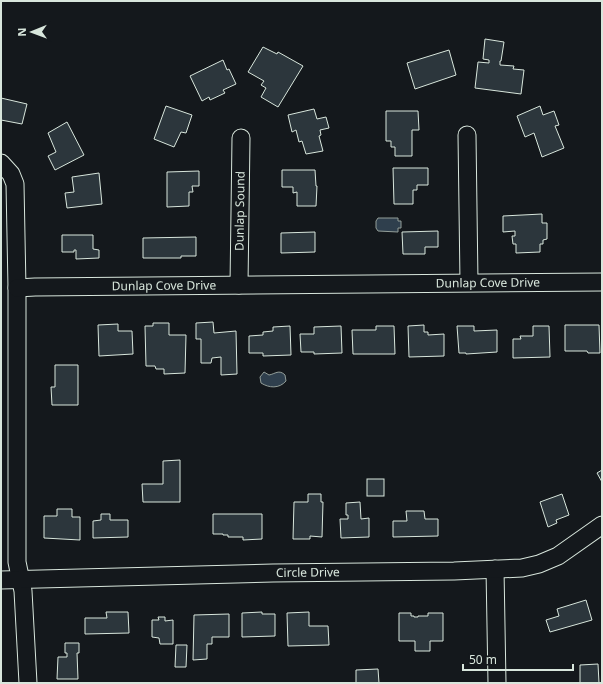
<svg xmlns="http://www.w3.org/2000/svg" width="603" height="684" viewBox="0 0 603 684" font-family="'Noto Sans',sans-serif">
<style>
.water{fill:#2f3f4d;stroke:#939e99}
.building{fill:#2c363c;stroke:#d8e6dc}
.lines{fill:none;stroke-linecap:round;stroke-linejoin:round}
.minor-casing{stroke:#d8e6dc;stroke-width:19}
.minor{stroke:#14181c;stroke-width:17}
.labels{text-anchor:middle;stroke-width:3;stroke-linejoin:round;paint-order:stroke}
.street-label{font-size:12px;fill:#d8e6dc;stroke:#14181c}
</style>
<rect width="100%" height="100%" fill="#14181c"/>
<g class="water">
<path d="M378,218H398V221H401V228H398V232L378,231L376,228V221Z"/>
<path d="M264,372L269,375C275,374 279,369 285,375L286,381C279,389 269,388 261,383L260,377Z"/>
</g>
<g class="building">
<path d="M485,39L504,42L501,61H500V65L514,66L513,69L524,70L521,94L475,88L478,62L489,63V60L483,59Z"/>
<path d="M263,47L277,54L278,52L303,66L278,107L261,97L266,88L261,85L264,81L248,72Z"/>
<path d="M449,50L456,75L415,89L407,63Z"/>
<path d="M223,60L227,70L229,69L236,84L223,90L225,93L210,100L209,97L202,101L190,76Z"/>
<path d="M1,98L27,104L22,124L1,120Z"/>
<path d="M166,106L192,115L186,133L181,132L174,147L154,139Z"/>
<path d="M540,106L543,115L554,111L559,125L555,126L564,148L542,157L534,133L525,137L517,116Z"/>
<path d="M314,109L317,119L326,117L329,128L320,130L321,135L319,136L323,151L306,154L302,141L299,142L296,130L292,132L288,115Z"/>
<path d="M386,111H418L419,130H412V156H395V147H391V141H386Z"/>
<path d="M67,122L84,155L55,170L48,156L56,152L48,133Z"/>
<path d="M393,168H428V185H417V190H413V204H394Z"/>
<path d="M282,170H315L316,186H317L316,206H297V192L293,193V187H282Z"/>
<path d="M199,171V186H192L193,192H189V206L167,207V172Z"/>
<path d="M99,173L102,204L67,208L65,193L74,192L72,177Z"/>
<path d="M542,214V223H547V239L543,240V244H540V252L516,253V244H513L512,236H515V231L503,232V216Z"/>
<path d="M438,231V247H425V254H403L402,232Z"/>
<path d="M315,232V252L281,253V233Z"/>
<path d="M62,235H93V249L99,250V258L76,259V250H74V252H62Z"/>
<path d="M196,237V256H181V258H143V238Z"/>
<path d="M213,322L214,333L236,331L237,374L221,375V357L212,358L211,363H201V339H196V323Z"/>
<path d="M153,323H169V335H186L185,373L164,374V369H156L155,366H146L145,326H153Z"/>
<path d="M118,324V331H132L133,354L99,356L98,325Z"/>
<path d="M424,325V332H428V335L444,334V356L409,357L408,326Z"/>
<path d="M565,325H599L600,353H588L587,351H565Z"/>
<path d="M290,326L291,355L263,356V353H249V336L263,335V332L273,331V327Z"/>
<path d="M341,326L342,353L314,354V352H301L300,334H314V327Z"/>
<path d="M376,326H394L395,354H353L352,330H376Z"/>
<path d="M457,326H474V331L497,330V352L466,354V353H459Z"/>
<path d="M533,326H549L550,357L513,358V339H521L520,336H533Z"/>
<path d="M55,365H78V405H52L51,387H55Z"/>
<path d="M180,460V502H143L142,484H163V461Z"/>
<path d="M602,470V482L597,473Z"/>
<rect x="367" y="479" width="17" height="17"/>
<path d="M308,494H321V502H323L322,537L310,536V539H293L294,502H308Z"/>
<path d="M562,494L569,515L556,520L557,523L548,527L540,502Z"/>
<path d="M360,502L361,519L369,518V537L341,538L340,519H348V515H346V503Z"/>
<path d="M57,509H72V517H80V540L44,538V516H57Z"/>
<path d="M406,511H424L425,519H438V536L393,537V521H407Z"/>
<path d="M101,514H110V520H128V537L93,538V521L101,520Z"/>
<path d="M213,514H262V539L243,540V537H228V535H223V534H213Z"/>
<path d="M586,600L592,620L550,632L546,620L559,616L557,609Z"/>
<path d="M106,612H128L129,633L85,634V618H107Z"/>
<path d="M262,612V614H275V636L242,637V613Z"/>
<path d="M309,612V626H328L329,645L288,646L287,613Z"/>
<path d="M399,613H411V616H414V617H418V616H428V613H443V641H430V651H415V641H399Z"/>
<path d="M229,614V637H212V644H207V659L193,660L194,615Z"/>
<path d="M158,617H165V621L173,620V644H160L159,638L152,637V620H159Z"/>
<path d="M65,643H79V653H77L78,679H57L58,657H67V653H65Z"/>
<path d="M176,645H187L186,667H175Z"/>
<path d="M598,664L599,683H580V665Z"/>
<path d="M378,669L379,683H356V670Z"/>
</g>
<g class="lines">
<g class="minor-casing">
<g id="minor">
<path d="M467,135L469,282"/>
<path d="M1,163L11,174L15,184L17,288V562L23,591L28,683"/>
<path id="s1" d="M239,285L241,138"/>
<path id="s2" d="M17,288L35,287L602,282"/>
<path d="M495,569L497,683"/>
<path id="s3" d="M1,580L273,573L454,571L522,568L539,564L558,556L602,525"/>
</g>
</g>
<use href="#minor" class="minor"/>
</g>
<g class="labels">
<g class="street-label">
<text dy="4" stroke="none"><textPath href="#s1" startOffset="74">Dunlap Sound</textPath></text>
<text dy="4" stroke="none"><textPath href="#s2" startOffset="471">Dunlap Cove Drive</textPath></text>
<text dy="4" stroke="none"><textPath href="#s2" startOffset="147">Dunlap Cove Drive</textPath></text>
<text dy="4" stroke="none"><textPath href="#s3" startOffset="307">Circle Drive</textPath></text>
</g>
</g>
<rect width="603" height="684" fill="none" stroke="#d8e6dc" stroke-width="4"/>
<g transform="translate(32 32) rotate(269)" stroke="#14181c" stroke-width="3" paint-order="stroke">
<path d="M0-3L7 15L0 10L-7 15Z" fill="#d8e6dc"/>
<text y="-6" font-size="11" font-weight="bold" text-anchor="middle" fill="#d8e6dc">N</text>
</g>
<path d="M463 664v6h110v-6" fill="none" stroke="#d8e6dc" stroke-width="2"/>
<text x="469" y="664" font-size="12" fill="#d8e6dc" stroke="#14181c" stroke-width="3" paint-order="stroke">50 m</text>
</svg>
